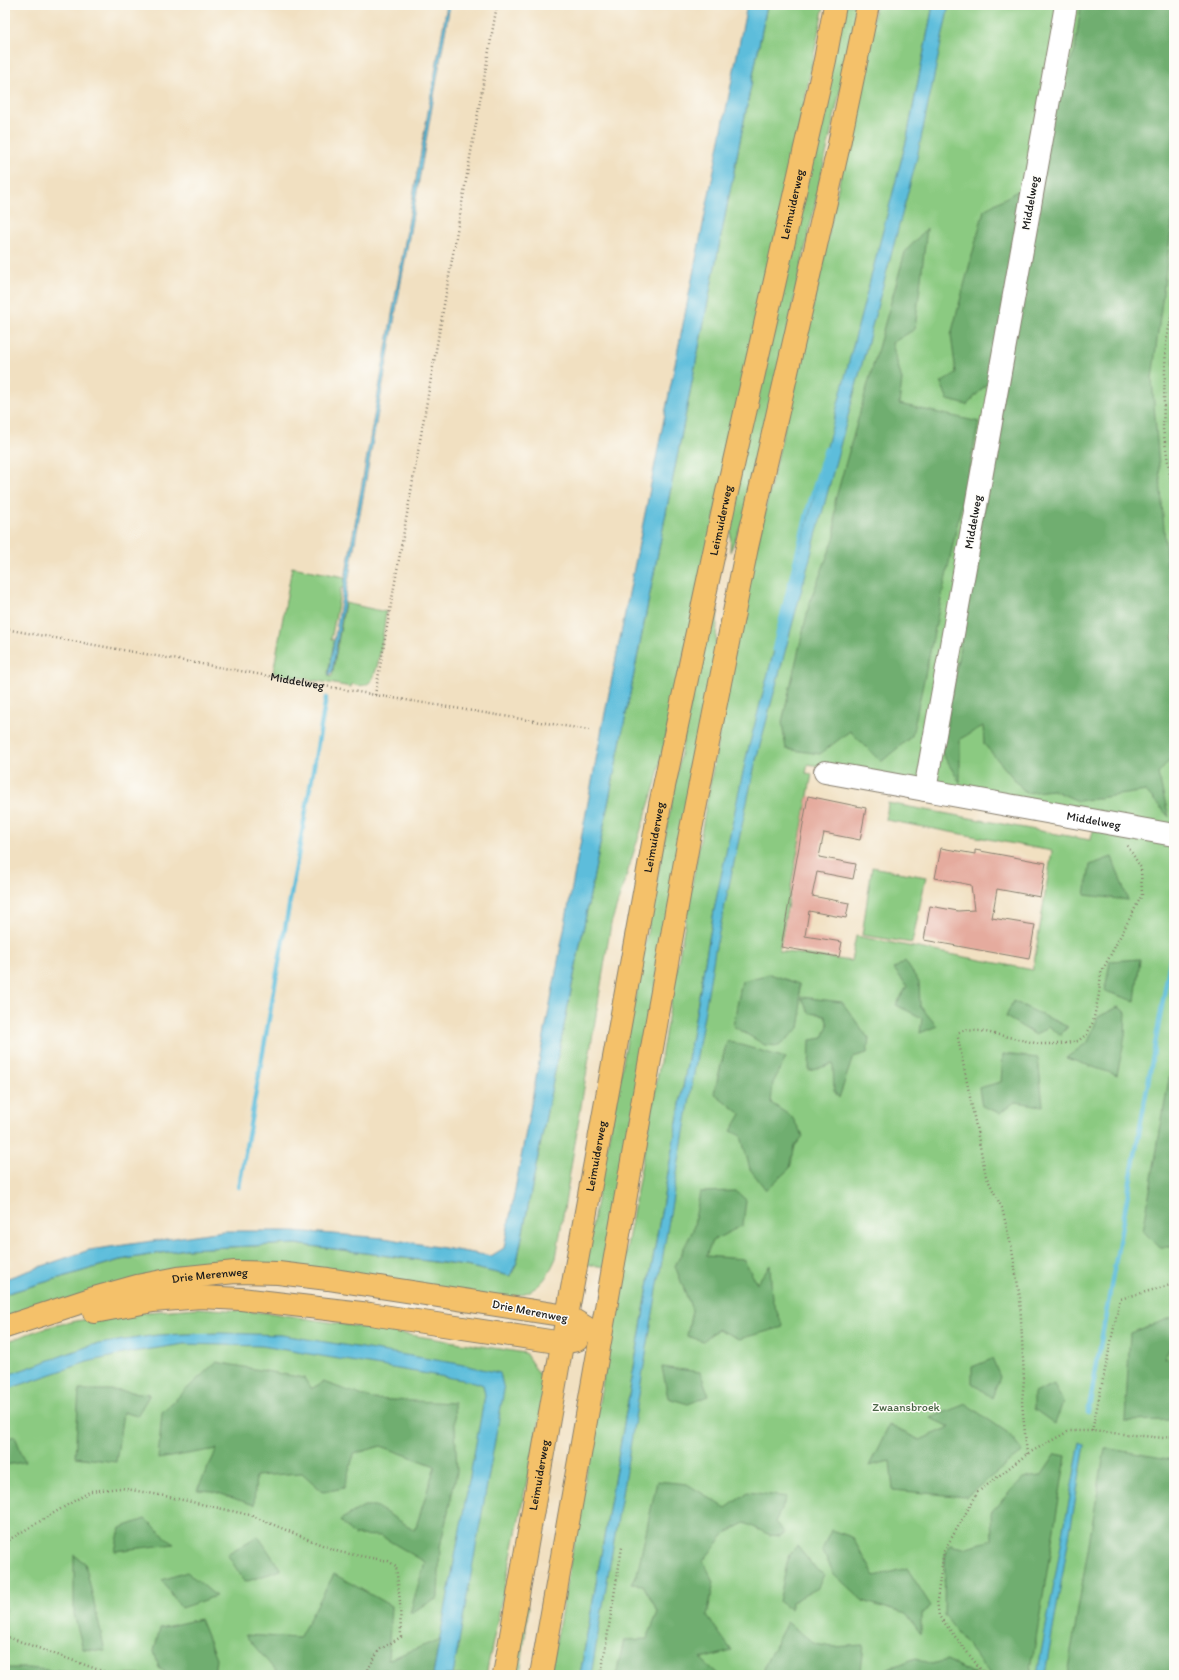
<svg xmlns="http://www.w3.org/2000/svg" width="1179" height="1680" viewBox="0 0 1179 1680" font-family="Itim,sans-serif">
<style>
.green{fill:#8bca81;stroke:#54734e;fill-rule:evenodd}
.forest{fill:#70ae6f;stroke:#466546}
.water{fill:#5dbddb;stroke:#3c6c7c}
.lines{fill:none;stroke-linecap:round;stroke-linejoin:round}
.stream{stroke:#5dbddb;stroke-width:4.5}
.building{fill:#e5ab9e}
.minor-casing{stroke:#867e6e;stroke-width:24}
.major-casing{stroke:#867e6e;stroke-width:24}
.path{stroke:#867e6e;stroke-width:2.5;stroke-dasharray:1 3;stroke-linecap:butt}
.minor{stroke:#fff;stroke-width:22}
.major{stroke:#f4c16a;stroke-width:22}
.labels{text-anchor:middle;stroke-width:3;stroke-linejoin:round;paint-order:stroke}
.street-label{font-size:12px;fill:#1c1c1c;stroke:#fdfcf7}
.park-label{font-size:12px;fill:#486244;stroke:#fdfcf7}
</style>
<rect width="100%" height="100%" fill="#fdfcf7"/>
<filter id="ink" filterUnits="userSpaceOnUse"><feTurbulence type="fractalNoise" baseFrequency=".025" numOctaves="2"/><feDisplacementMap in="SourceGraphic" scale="8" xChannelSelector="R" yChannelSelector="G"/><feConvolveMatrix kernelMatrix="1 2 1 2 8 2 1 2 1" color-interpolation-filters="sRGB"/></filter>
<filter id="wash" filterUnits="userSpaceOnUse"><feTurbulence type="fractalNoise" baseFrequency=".012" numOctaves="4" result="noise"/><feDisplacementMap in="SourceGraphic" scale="16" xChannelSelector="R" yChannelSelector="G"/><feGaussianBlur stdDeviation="0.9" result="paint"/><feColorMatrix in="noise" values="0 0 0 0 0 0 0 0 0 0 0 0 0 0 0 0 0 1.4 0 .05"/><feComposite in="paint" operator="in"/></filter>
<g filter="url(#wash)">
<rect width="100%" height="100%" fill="#f1e0c1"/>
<g class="green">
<path d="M767,5H824L786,194L656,782L611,924L556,1258C544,1285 537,1291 508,1298L232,1268L5,1323V1294L120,1260L185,1249L295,1244L466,1266L511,1276L517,1262Z"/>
<path d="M841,5H859L748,508L730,552L732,502Z"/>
<path d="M876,5H933L907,138L715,905L580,1675H550L740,617L818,284Z"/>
<path d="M942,5H1174V1675H584L747,763L755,764ZM808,764L1098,817L1090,840L888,803L886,820L1052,851L1033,970L856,936L851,961L779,951L812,774L806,773Z"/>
<path d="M292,567L345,577L344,588H341L331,640H335L328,673L330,677L332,676L345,603L386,612C384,625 379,675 370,682C364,687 359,686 352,684L351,687L273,673Z"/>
<path d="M718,608L715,656L605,1267L585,1264L700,651Z"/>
<path d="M872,867L926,877L912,943L862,935Z"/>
<path d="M197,1308L271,1313L525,1353L547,1386L486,1675H5V1342C18,1338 32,1332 45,1328C94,1315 147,1312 197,1308Z"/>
<path d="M523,1605L529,1606L520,1675H511Z"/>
</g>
<g class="forest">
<path d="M1081,5H1174V207L1152,379L1167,566L1174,575V755L1158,774L1169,817L1146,791L1078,801L1053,790L1026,793L984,744L983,726L960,739V783L942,753L1052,107L1075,50Z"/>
<path d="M1028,185L993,377L967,405L948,400L941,383L956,373L951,335L984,210Z"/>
<path d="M927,228L915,329L892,343L902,380L899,404L979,422L912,736L881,762L850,731L820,754L786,749L782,722L810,601L835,536V501L905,252Z"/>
<path d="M1112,857L1128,900L1085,895L1090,865Z"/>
<path d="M1140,959L1135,1001L1105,991L1110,961Z"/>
<path d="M905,961L919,982L920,1006L937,1026L920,1033L922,1018L896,1005L907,986L894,969Z"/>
<path d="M770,974L799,984L801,1016L799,1028L779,1046L765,1045L733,1026L742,981Z"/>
<path d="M801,997L842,1002L869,1039L867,1053L853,1057L839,1098L834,1091L833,1064L809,1071L810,1040L823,1038L828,1025L825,1015L809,1013Z"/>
<path d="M1013,1001L1068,1027L1060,1035L1048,1026L1036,1035L1006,1017Z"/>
<path d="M1118,1007L1126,1012L1125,1036L1117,1075L1066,1058L1088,1042L1098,1017Z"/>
<path d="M727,1041L786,1058L773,1083L771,1103L792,1117L803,1136L795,1146L790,1168L766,1190L750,1169L741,1136L731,1131L741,1114L714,1093Z"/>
<path d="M1174,1049V1247H1159L1143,1231Z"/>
<path d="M1003,1054L1038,1058L1043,1106L1015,1102L1000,1113L982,1106L979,1088L1001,1082Z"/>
<path d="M736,1191L746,1200L743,1225L712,1241L706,1256L743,1259L757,1283L770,1265L772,1299L783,1327L739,1339L718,1329L703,1341L687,1336L692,1310L675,1266L693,1230L700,1192Z"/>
<path d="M1174,1317V1342L1164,1358L1174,1359V1420L1125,1421L1130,1333Z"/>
<path d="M992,1359L1000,1377L992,1398L972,1383V1367Z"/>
<path d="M216,1362L304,1378L311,1389L323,1382L372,1399L454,1403L457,1472L440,1547L438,1598L410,1613L425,1562L381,1536L354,1535L340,1520L364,1506H375L415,1530L435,1466L381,1446L354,1454L344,1488L323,1492L302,1473L256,1476L254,1505L212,1491L197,1490L217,1449L158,1459L162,1412Z"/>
<path d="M662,1367L700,1372L709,1396L688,1404L668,1398Z"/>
<path d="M1054,1384L1063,1402L1055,1424L1034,1409V1393Z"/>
<path d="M79,1390H111L150,1394L137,1416L123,1412L116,1462L75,1457Z"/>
<path d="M966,1404L1008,1433L1023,1451L966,1497L893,1490L890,1461L869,1466L889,1425L920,1440L950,1427L930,1418Z"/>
<path d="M15,1436L25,1462L5,1465V1439Z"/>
<path d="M1105,1448L1174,1460V1675H1067Z"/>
<path d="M1056,1454L1066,1456L1030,1675H990L944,1615L945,1555L950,1545L963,1548L992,1540L991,1512L1023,1478L1041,1476Z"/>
<path d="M657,1481L687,1484L726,1508L748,1492L787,1497L775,1522L785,1533L780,1536L770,1535L745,1523L726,1533L703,1561L714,1582L707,1616L732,1651L701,1659L719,1675H616L624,1640L647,1639L658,1612L643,1585L631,1584L637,1574Z"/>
<path d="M145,1519L174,1544L115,1551L120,1528Z"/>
<path d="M831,1530L852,1537L875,1576L907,1568L931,1606L921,1614V1634L906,1614L863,1601L834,1574L822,1550Z"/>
<path d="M258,1536L281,1570L245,1582L227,1554Z"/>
<path d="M797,1546L815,1568L824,1574L818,1588L792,1602L790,1609L779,1602L789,1554Z"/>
<path d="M74,1555L85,1563L105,1651L83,1649L74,1614Z"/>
<path d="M187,1572L216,1596L181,1608L162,1580Z"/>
<path d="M334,1574L391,1606L388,1660L440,1639L433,1675H279L245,1635L299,1638Z"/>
<path d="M200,1619L216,1658L214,1675H169L159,1668L154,1651L160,1628Z"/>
<path d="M787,1622L815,1644L833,1647L864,1645L861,1671H881L916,1658L932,1664L947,1660L976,1675H763L765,1665Z"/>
<path d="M5,1668H29L74,1673L76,1675H5Z"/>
</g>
<g class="water">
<path d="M447,5H450L332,672L329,676V670Z"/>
<path d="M747,5H767L517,1262L510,1276L466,1266L295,1244L185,1249L120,1260L5,1294V1279L89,1250L223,1231H294L384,1238L491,1256L504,1248L602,728Z"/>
<path d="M933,5H949L916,162L756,760L715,951L591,1675H580L715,905L746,758L907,138Z"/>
<path d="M219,1333L282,1335L454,1363L500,1373L504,1390L453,1675H433L485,1395L483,1385L475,1382L262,1346L184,1344L132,1352L87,1362L5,1390V1376L92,1345L157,1335Z"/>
<path d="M1080,1442L1085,1445L1045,1675H1037Z"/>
</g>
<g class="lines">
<g class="stream">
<path d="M774,649L808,509L826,449"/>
<path d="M239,1187L326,698"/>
<path d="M1088,1413L1174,940"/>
</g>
</g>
<g id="blocks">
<g class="building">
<path d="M808,796L866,808L860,840L824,833L819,857L856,864L853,879L817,872L812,896L849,903L846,918L809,911L805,936L842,942L839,957L781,947Z"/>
<path d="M941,848L975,854V850L1046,863L1040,897L997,889L992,918L1035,925L1029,959L924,940L930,906L958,911L974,910L971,885L935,878Z"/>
</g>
</g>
</g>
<g filter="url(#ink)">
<use href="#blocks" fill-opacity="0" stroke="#867e6e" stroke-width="1"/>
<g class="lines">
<g class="minor-casing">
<g id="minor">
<path id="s2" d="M1066,5L925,790L1174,835"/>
<path d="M825,772L925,790"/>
</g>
</g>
<g class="major-casing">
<g id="major">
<path d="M94,1312L153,1301L200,1297L241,1299L370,1314L563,1343L577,1340"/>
<path id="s3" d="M5,1327L94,1298L137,1286L178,1278L235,1272L278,1273L328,1279L567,1316L600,1336"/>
<path id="s4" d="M504,1675L567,1316L660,805L725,501L825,60L835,5"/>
<path d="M541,1675L689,839L747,547L838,149L868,5"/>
</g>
</g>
<g class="path">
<path d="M1174,302L1166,343L1163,429L1174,501"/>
<path id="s1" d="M5,629L375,695L589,730"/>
<path d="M375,695L497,5"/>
<path d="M1092,1431L1120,1299L1174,1284"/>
<path d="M1027,1454L1022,1403L1024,1379L1020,1298L1012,1250L1002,1208L986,1176L957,1033L964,1030L981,1031L1040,1044H1060L1078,1041L1087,1034L1093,1022L1099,994L1101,973L1142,895L1141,868L1127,845"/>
<path d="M5,1542L91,1491L121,1488L165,1496L250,1515L339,1552L388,1561L396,1566L400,1602L401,1637L379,1650L365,1675"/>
<path d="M5,1636L113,1675"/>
<path d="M368,1669L373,1675"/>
<path d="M601,1675L622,1547"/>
<path d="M985,1675L939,1616L937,1600L944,1551L978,1492L1027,1454L1069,1431H1092L1164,1438L1174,1436"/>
</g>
<use href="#minor" class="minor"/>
<use href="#major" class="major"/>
</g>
</g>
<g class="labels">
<g class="street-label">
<text transform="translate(1030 203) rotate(-80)" y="4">Middelweg</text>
<text dy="4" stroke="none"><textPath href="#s4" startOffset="1499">Leimuiderweg</textPath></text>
<text dy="4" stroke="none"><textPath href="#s4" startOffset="1175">Leimuiderweg</textPath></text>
<text transform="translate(973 522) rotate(-80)" y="4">Middelweg</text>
<text dy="4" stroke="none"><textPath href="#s1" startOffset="297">Middelweg</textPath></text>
<text dy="4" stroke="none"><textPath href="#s2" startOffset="969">Middelweg</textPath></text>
<text dy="4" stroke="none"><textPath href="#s4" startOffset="851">Leimuiderweg</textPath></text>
<text dy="4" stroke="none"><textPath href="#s4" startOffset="527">Leimuiderweg</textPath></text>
<text dy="4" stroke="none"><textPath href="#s3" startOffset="212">Drie Merenweg</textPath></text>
<text transform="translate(530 1311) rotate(11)" y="4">Drie Merenweg</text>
<text dy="4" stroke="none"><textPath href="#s4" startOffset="203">Leimuiderweg</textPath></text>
</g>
<g class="park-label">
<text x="906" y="1411">Zwaansbroek</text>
</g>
</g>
<rect width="1179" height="1680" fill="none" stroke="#fdfcf7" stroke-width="20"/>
</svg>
